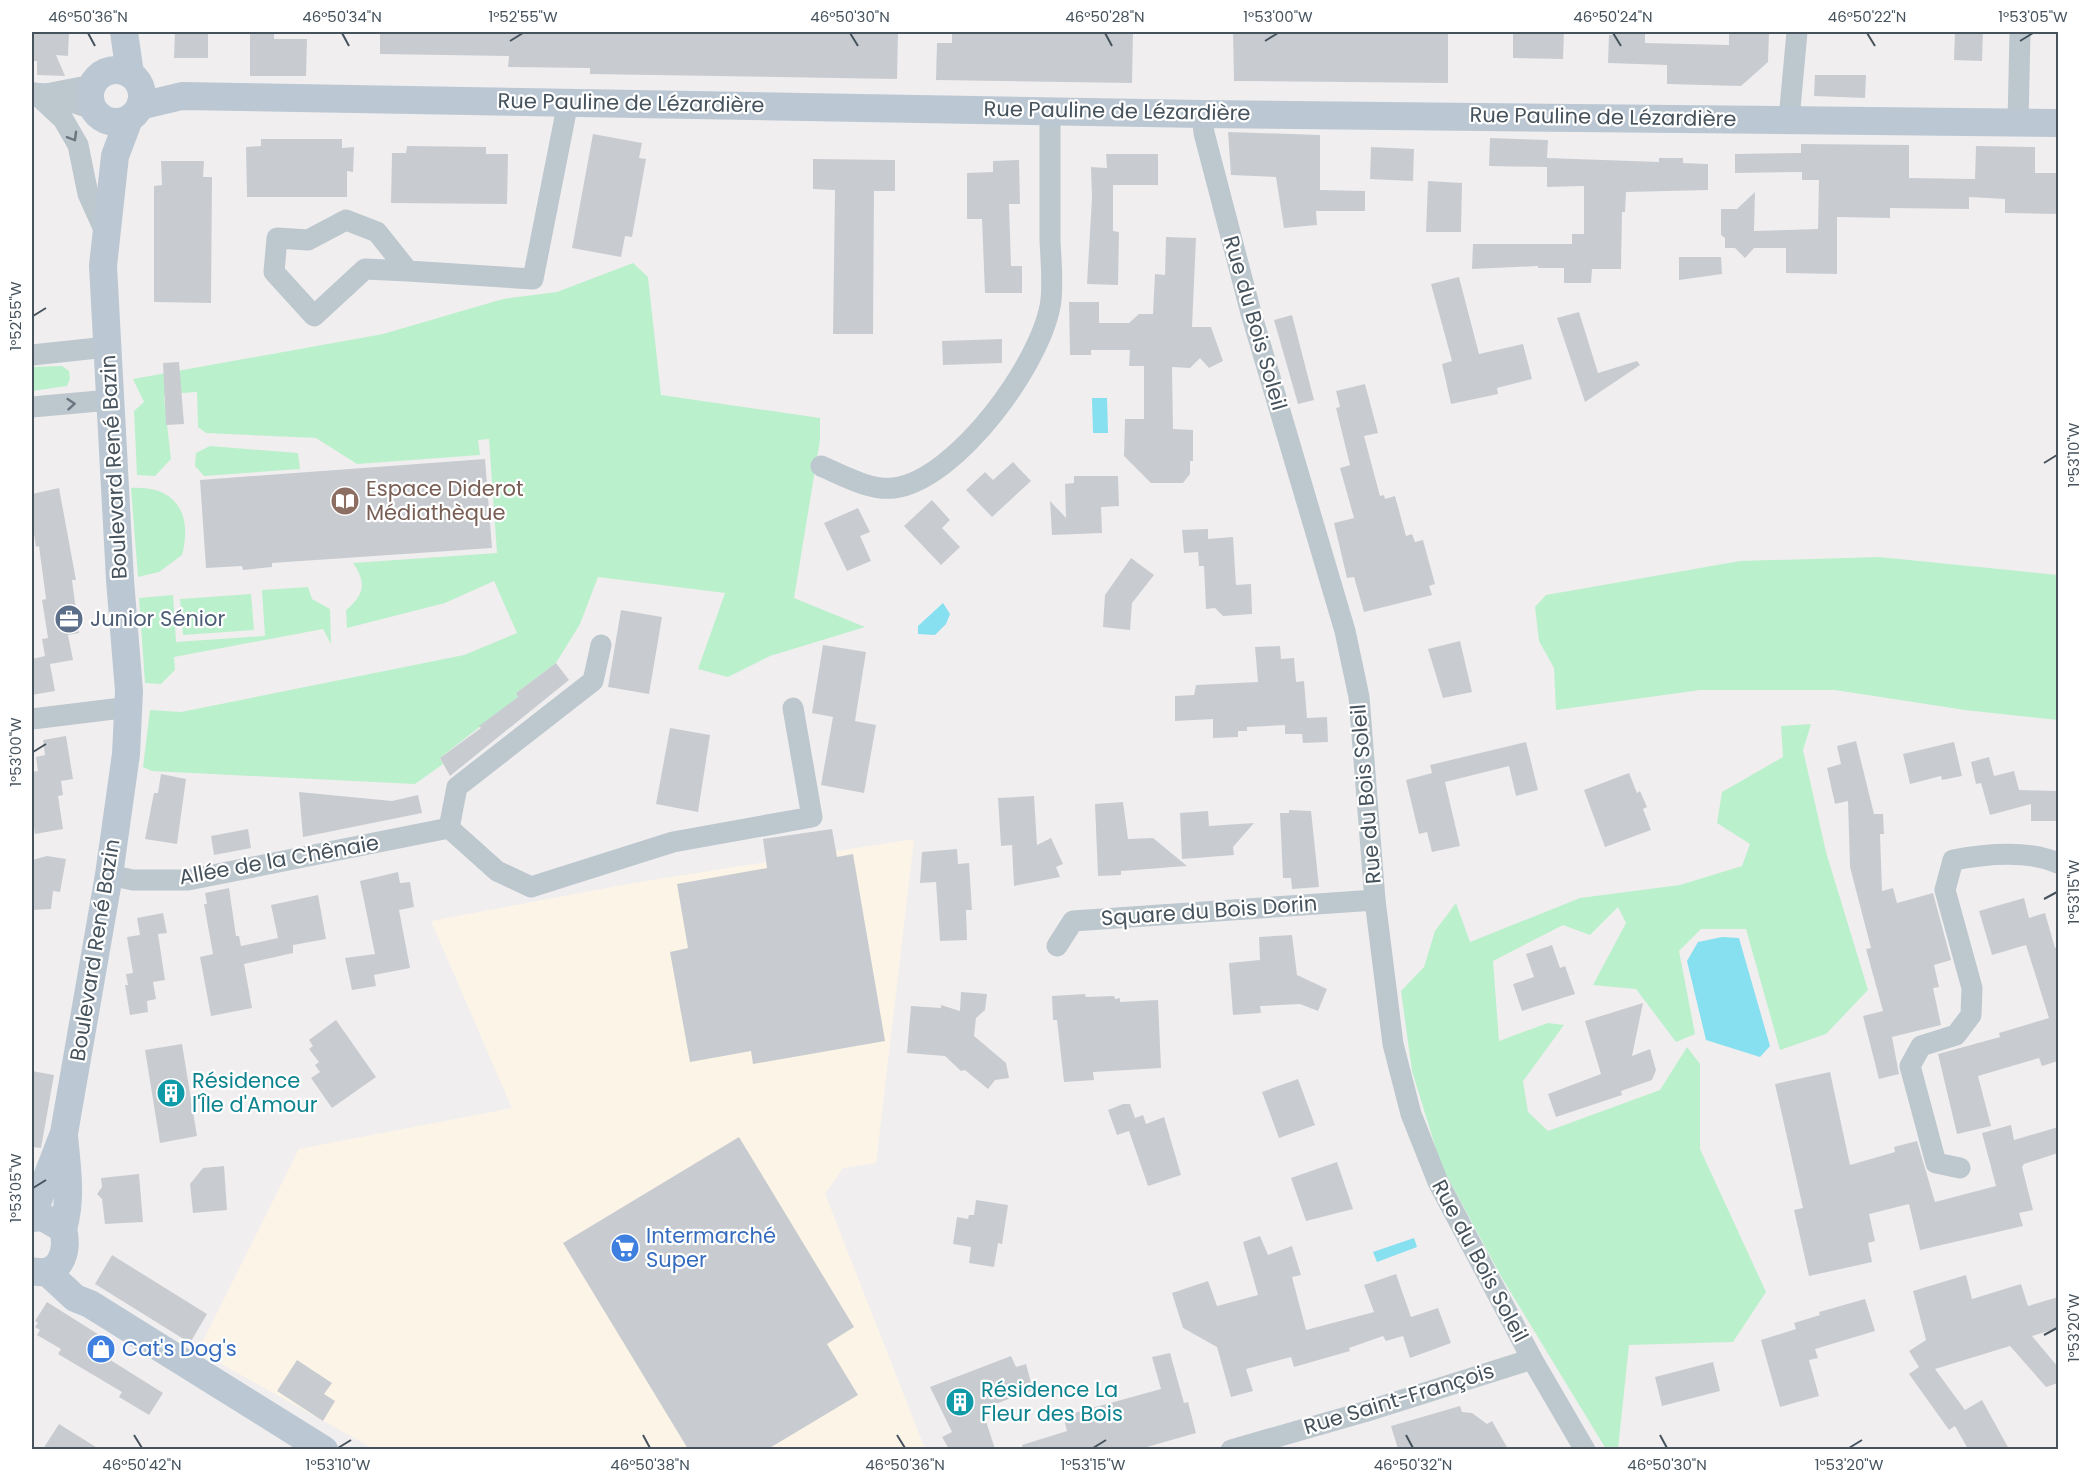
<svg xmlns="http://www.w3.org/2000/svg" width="2090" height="1481" viewBox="0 0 2090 1481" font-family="Poppins,sans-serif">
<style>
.commercial{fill:#fcf5e7}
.green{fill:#bbf0cc}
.water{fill:#87e0ef}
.building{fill:#c8ccd1}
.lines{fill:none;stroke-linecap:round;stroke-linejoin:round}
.minor{stroke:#bcc7ce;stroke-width:21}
.secondary{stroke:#bbc8d3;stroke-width:28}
.oneway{stroke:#69767f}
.ticks{fill:none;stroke:#46535d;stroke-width:2}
.labels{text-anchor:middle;stroke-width:4.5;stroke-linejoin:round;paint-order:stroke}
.street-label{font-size:21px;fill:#46535d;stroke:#fff}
.education-label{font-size:21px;fill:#785e54;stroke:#fff;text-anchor:start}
.service-label{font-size:21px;fill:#4e5e75;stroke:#fff;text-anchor:start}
.culture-label{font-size:21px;fill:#0d838f;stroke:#fff;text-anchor:start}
.shop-label{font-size:21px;fill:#366cbe;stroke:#fff;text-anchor:start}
.neatline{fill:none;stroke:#46535d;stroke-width:2}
.ticks-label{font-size:15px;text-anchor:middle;fill:#46535d}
</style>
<rect width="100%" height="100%" fill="#f1eeef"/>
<path class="commercial" d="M914,839L876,1163L843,1168L825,1194L925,1449H374L198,1351L299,1149L512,1108L431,921L634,883Z"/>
<g class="green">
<path d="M633,263L648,277L661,395L820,418V440L794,598L865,627L770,656L728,677L698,669L725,593L598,577L580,624L556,663L516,693L518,697L440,758L443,764L415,784L152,771L143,767L150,710L181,712L464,655L517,633L494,581L445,603L347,628L346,610C364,595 367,583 353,563L497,553L489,439L478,440L480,455L357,464L316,438L206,433L198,427L197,392L167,394L164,397L171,459L155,476L137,475L134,411L144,402L133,379L383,334L503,299L557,292Z"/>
<path d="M62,366L69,371L70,379L67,386L32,391V367Z"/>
<path d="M210,446L298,453L300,469L204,476L195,466L196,453Z"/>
<path d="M131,488C176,485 193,514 182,555L159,572L138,577Z"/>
<path d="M1879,557L2058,575V720L1965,710L1835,690H1700L1556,710L1554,668L1539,641L1535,607L1546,595L1740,561Z"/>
<path d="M308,587L312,599L330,609L331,644L323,629L174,657L175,670L161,684L145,683L139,598L173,595L176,642L265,636L262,590Z"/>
<path d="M251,594L254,630L183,635L180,599Z"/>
<path d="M1811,724L1803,750L1826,852L1868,990L1826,1034L1780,1050L1746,929H1701L1679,951L1695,1034L1676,1042L1636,989L1593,985L1626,923L1618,907L1590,935L1563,925L1493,961L1499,1041L1548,1023L1564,1025L1523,1081L1528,1112L1548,1131L1660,1090L1687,1047L1700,1064V1149L1766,1292L1733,1342L1629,1345L1618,1449H1606L1502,1278L1441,1165L1412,1071L1401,991L1424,967L1435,931L1456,903L1470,942L1580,898L1680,885L1742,866L1750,844L1717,823L1722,792L1783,757L1781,726Z"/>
</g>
<g class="water">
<path d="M1092,398H1107L1108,433H1093Z"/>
<path d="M943,603L950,614L946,624L935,635L918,634V626Z"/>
<path d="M1722,937L1739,938L1770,1046L1760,1057L1706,1040L1687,961L1698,942Z"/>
<path d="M1414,1238L1417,1247L1377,1262L1373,1252Z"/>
</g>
<g class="building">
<path d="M32,32H69L68,56L56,55L65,76L37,75V61H32Z"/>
<path d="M175,32H208V58H174Z"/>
<path d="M250,32H274V39H307L306,76H250Z"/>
<path d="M380,32H898L897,79L590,74V68L508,67L509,56L380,54Z"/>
<path d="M952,32H1133L1132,83L936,80L937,43H952Z"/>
<path d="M1233,32H1448V83L1234,81Z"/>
<path d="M1513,32H1564L1563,59L1513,58Z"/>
<path d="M1613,32H1645V43L1729,45V32H1769L1768,62L1741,86L1667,84V65L1608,63L1609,35H1612Z"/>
<path d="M1955,32H1983L1982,61L1954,60Z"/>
<path d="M1815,75H1866L1865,98L1814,96Z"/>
<path d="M1228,132L1320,135V190L1365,191V211H1316L1317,225L1284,228L1276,177L1231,175Z"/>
<path d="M593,134L642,143L639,158L646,159L632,237L625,236L621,257L572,248Z"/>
<path d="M1490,138L1548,140L1547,158L1659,162V158H1683V163L1708,164V190L1626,192L1625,212H1622L1621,269H1592L1591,283H1564V268H1538V266L1472,269L1473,244H1572V234H1584V186L1547,187V158V167L1489,166Z"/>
<path d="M261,139H342V148L354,147L353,172L347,171V197H247L246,147L261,146Z"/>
<path d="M1801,144L1909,145V178L1975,179L1976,146L2035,147V173H2058V214L2005,213V199L1969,197V209L1890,208V218L1837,217V274L1786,273V248H1754L1745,258L1735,248H1725V238L1721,235V209H1737L1755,192L1754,231L1818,229L1819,180H1802V172L1735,173V154L1801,153Z"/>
<path d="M407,146L486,147V154H508L507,204L391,203L392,153H406Z"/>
<path d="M1371,147L1414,149L1413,181L1370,179Z"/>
<path d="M1106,154H1158V185H1113V231L1119,232L1118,285L1087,284L1092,198L1091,167L1107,168Z"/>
<path d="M813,159L895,160V191H874L873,334H833L835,190L813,189Z"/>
<path d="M1019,160L1020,204H1009L1011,266H1022V293H985L982,219H967V173L993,172V161Z"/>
<path d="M161,161H204L203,177H212L211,303L154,302V186L162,185Z"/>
<path d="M1428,181L1462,183L1461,232H1426Z"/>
<path d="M1166,237L1196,238L1192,327H1211L1223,361L1209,368L1200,358L1190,368L1172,367L1173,429L1193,430V461H1190V474L1183,483H1151L1124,456L1125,419H1144V366H1129L1130,350H1091V355H1070L1069,302H1099V323H1129L1139,314H1153L1155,274L1165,275Z"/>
<path d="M1679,257H1721L1722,274L1679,280Z"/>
<path d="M1459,277L1479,354L1523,344L1532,379L1497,388L1498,394L1451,404L1442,364L1452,361L1431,284Z"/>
<path d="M1579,312L1598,373L1637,361L1640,365L1585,402L1557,318Z"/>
<path d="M1292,315L1314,400L1298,404L1274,320Z"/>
<path d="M1002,339V363L943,365L942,341Z"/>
<path d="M179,362L184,424L166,425L163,363Z"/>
<path d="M1365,384L1378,433L1364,436L1380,496L1384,495L1385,499L1395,496L1406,536L1412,534L1415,542L1423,540L1435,584L1429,586L1432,595L1364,612L1354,577L1347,578L1334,523L1354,518L1340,468L1350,465L1336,408L1340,407L1336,391Z"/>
<path d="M485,459L492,548L272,563V567L243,570L242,566L206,568L200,480Z"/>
<path d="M1013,462L1031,481L992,517L966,490L985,472L993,480Z"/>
<path d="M1074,476H1118L1119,506L1101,507L1102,533L1052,535L1050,501L1066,518L1065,484L1074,483Z"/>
<path d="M59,488L76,580H72L79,633L68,635L73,660L50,664L55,691L32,695V659L45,656L42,639L48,638L42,600L46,599L39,546L36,547L32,520V494Z"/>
<path d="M932,500L950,520L942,528L960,547L941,565L904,526Z"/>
<path d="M858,508L870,532L860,536L871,561L847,571L824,523Z"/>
<path d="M1208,529V539L1233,537L1236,585L1251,584L1252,614L1223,616L1215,608L1206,609L1204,566H1199L1198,552L1184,553L1182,530Z"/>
<path d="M1131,558L1154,575L1132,603L1130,630L1103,627L1105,595Z"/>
<path d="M621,610L662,617L649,694L608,687Z"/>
<path d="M1460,641L1472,692L1443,698L1428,649Z"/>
<path d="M823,645L866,652L855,721L876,725L864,793L821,785L833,717L812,713Z"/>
<path d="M1280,646L1281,659L1294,658L1296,682L1304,681L1307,718L1327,717L1328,742L1303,743L1302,734H1285V725L1247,727V731H1238V737L1213,738V719L1175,721V696L1194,695L1196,685L1258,682L1255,647Z"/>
<path d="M556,663L569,680L450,776L440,758L481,728L479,726L518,697L516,693Z"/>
<path d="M670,728L710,735L698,812L656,804Z"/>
<path d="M66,736L73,779L61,781L63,795L58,796L63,829L35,834L32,813V772L38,771L36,757L45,755L43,740Z"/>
<path d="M1856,741L1874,814H1883L1884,834H1880L1882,891L1893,888L1897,903L1933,893L1951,960L1934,965L1939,987L1933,988L1941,1025L1892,1037L1899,1074L1879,1079L1863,1016L1883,1011L1866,949L1871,948L1850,867L1848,801L1835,804L1827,768L1841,764L1837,746Z"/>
<path d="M1526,742L1538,790L1516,796L1509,766L1445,782L1460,846L1432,852L1427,832L1419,834L1406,780L1432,773L1430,765Z"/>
<path d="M1954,742L1962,776L1942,780L1941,776L1910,784L1903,754Z"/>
<path d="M1989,757L1994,776L2014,771L2019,790L2058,791V821H2031V804L1990,815L1981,783L1976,784L1971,762Z"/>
<path d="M1629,773L1637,793L1640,791L1647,807L1643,809L1651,830L1605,847L1584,790Z"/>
<path d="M161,774L186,779L177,844L145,839L154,793H158Z"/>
<path d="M299,792L392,801L418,795L422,813L303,837Z"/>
<path d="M1034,796L1037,845L1051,838L1063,864L1056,867L1060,877L1014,886L1012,845L1001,846L998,798Z"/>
<path d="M1123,802L1128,839L1153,838L1187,866L1121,871V875L1098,876L1095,804Z"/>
<path d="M1289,810L1311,811L1319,887L1292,889L1291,878H1283L1280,813H1289Z"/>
<path d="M1208,811L1209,826L1254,823L1233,847L1234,855L1182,859L1180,813Z"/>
<path d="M248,829L251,848L214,855L211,836Z"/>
<path d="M832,829L837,857L853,854L885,1041L753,1064L751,1051L690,1062L670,952L688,948L677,884L767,868L763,839Z"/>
<path d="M957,849L958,864L969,863L972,910H966L967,940L940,941L936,882L920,883L922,852Z"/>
<path d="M47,856L66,859L60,892L53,891L51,909L32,910V860Z"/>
<path d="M398,872L400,883L410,882L414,907L399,910L410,968L374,975L376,986L352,990L345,958L375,954L360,881Z"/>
<path d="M229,888L236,936H239L241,946L278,938L271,905L318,895L326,939L293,945V953L244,964L252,1008L211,1016L200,957L213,954L204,904H207L205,893Z"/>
<path d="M2024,898L2029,918L2045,913L2055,948L2058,947V1061L2042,1066L2039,1058L1978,1076L1991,1126L1957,1134L1938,1054L2000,1037L1999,1033L2049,1018L2026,945L1992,955L1979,911Z"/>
<path d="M163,913L167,933L158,934L165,980L153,982L156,999L147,1001L148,1012L130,1015L125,985H128L126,974L133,973L127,937L140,935L137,918Z"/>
<path d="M1292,935L1297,975L1327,989L1318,1011L1300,1004L1260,1006L1261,1013L1233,1015L1229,963L1260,960L1259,937Z"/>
<path d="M1552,945L1560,968L1565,966L1575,994L1522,1011L1513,984L1534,977L1526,954Z"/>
<path d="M961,992L987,994L985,1010L976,1018L974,1036L1006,1063L1009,1078L995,1080L988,1089L965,1070L961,1071L945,1056L907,1053L911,1006L941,1008V1005L960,1011Z"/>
<path d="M1085,994L1086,997L1114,996L1115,999L1120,998V1002L1158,1000L1161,1068L1093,1072L1094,1080L1064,1082L1057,1020H1053L1052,996Z"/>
<path d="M1643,1003L1632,1056L1650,1049L1656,1070L1652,1080L1621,1091L1622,1095L1556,1117L1548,1094L1601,1074L1585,1021Z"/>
<path d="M336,1020L376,1077L332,1108L311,1078L320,1072L315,1065L319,1062L309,1049L313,1046L309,1040Z"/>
<path d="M182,1044L197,1136L160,1143L145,1050Z"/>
<path d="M32,1071L54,1075L41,1148L32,1147Z"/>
<path d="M1830,1072L1850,1165L1895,1152L1894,1147L1917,1141L1935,1202L1996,1186L1982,1133L2011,1125L2014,1140L2058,1127V1153L2024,1164L2022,1167L2033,1210L2019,1213L2023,1226L1920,1250L1909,1204L1869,1214L1875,1241L1868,1243L1872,1262L1809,1276L1794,1210L1803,1208L1775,1084Z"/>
<path d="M1298,1079L1315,1125L1279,1138L1262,1092Z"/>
<path d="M1123,1104H1130L1135,1118L1143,1115L1146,1124L1164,1117L1181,1175L1148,1186L1129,1131L1117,1135L1108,1110Z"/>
<path d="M739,1137L854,1327L827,1344L858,1395L768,1449H688L563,1243Z"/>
<path d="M1337,1162L1353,1209L1306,1221L1291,1178Z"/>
<path d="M224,1166L227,1210L193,1213L190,1184L203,1168Z"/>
<path d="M139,1174L143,1222L105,1224L102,1199L97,1194L102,1187L101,1178Z"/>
<path d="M976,1200L1008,1205L1002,1244L998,1243L994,1267L969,1263L971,1247L953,1244L957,1217L968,1219L969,1215H974Z"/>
<path d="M1260,1236L1268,1255L1292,1246L1301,1275L1292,1277L1306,1330L1374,1312L1364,1285L1396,1274L1411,1317L1438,1308L1451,1343L1410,1358L1403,1336L1386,1341L1383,1336L1349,1348L1350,1351L1294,1367L1291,1357L1246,1369L1253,1391L1231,1397L1217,1347L1183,1328L1172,1293L1208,1281L1217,1306L1258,1295L1243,1242Z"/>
<path d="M112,1255L207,1314L190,1343L95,1284Z"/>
<path d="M1966,1275L1972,1299L2021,1284L2028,1306L2058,1297V1328L2032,1336L2058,1367V1383L2046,1387L2010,1346L1935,1369L1965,1410L1982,1400L2009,1449H1968L1955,1426L1949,1430L1909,1374L1919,1367L1909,1351L1926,1340L1913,1291Z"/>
<path d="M1865,1299L1875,1331L1815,1349L1818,1358L1809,1360L1819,1396L1780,1407L1761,1340L1796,1329L1794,1323L1820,1315L1819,1312Z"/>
<path d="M47,1302L112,1343L104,1356L163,1393L149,1415L119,1397L122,1392L58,1354L61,1349L37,1335L40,1330L35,1327L38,1323L35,1321Z"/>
<path d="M1170,1353L1184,1403L1188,1402L1196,1433L1140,1449H1023L1022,1445L1067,1431L1063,1416L1161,1389L1152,1357Z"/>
<path d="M1011,1356L1016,1367L1026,1364L1033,1390L982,1409L995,1449H949L942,1437L952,1432L930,1387Z"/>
<path d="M297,1360L332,1383L324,1394L335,1401L323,1421L277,1391Z"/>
<path d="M1713,1362L1720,1391L1662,1406L1655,1377Z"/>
<path d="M1460,1406L1462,1412L1472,1413L1487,1424L1492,1421L1508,1449H1398L1391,1426Z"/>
<path d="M59,1424L99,1449H43Z"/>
</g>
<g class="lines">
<g class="minor">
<path d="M32,93L46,94L92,85"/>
<path d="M35,93L63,119L78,145L88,194L106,234"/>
<path d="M47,94L93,109"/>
<path d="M1202,114L1204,133L1251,313L1345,631L1359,697L1375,900L1393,1044L1411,1114L1438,1182L1532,1359L1585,1450"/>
<path d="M1789,119L1797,32"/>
<path d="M2018,122L2020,32"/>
<path d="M408,271L365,269L314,316L274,272L277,238L308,240L346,220L377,232L408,271L533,279L568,102"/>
<path d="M32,355L107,347"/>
<path d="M32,407L110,400"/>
<path d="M821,466C842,475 870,491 894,488C957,480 1044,360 1051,300C1053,281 1051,260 1050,241C1050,197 1050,153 1050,109"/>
<path d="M32,719L130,707"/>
<path d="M449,828L457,787L593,681L601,645"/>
<path d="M109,875L133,880H188L449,828L497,871L531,887L673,842L812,817L793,708"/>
<path d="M1057,946L1073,921L1375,900"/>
<path d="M1960,1168L1936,1163L1910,1066L1921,1046L1956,1035L1971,1015L1972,988L1945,890L1953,860C1985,854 2028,850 2058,863"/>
<path d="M1231,1450L1364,1412L1532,1359"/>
</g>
<g class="secondary">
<path d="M124,32L130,74"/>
<circle cx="116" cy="96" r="26"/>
<path d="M140,106L182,96L1202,114L2058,123"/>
<path d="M32,1216L64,1133L109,875L126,754L129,691L120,580L103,266L115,156L129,119"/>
<path d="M32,1218L43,1217L63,1229C69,1252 60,1278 32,1271"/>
<path d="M63,1229C72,1198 67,1168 64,1136"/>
<path d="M47,1272L75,1298L90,1304L324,1450"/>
</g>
</g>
<defs><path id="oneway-chevron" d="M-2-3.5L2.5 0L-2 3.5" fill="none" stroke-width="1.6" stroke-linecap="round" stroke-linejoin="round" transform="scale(1.5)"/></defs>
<g class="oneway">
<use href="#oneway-chevron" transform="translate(73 137) rotate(60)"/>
<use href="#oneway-chevron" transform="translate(71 404) rotate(-5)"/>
</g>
<path class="ticks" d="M88,33L95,46M342,33L349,46M850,33L858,46M1105,33L1112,46M1613,33L1621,46M1867,33L1875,46M510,41L523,33M1265,41L1278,33M2020,41L2033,33M33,316L46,308M2044,463L2057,455M33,752L46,744M2044,899L2057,892M33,1188L46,1180M2044,1335L2057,1328M134,1435L142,1448M643,1435L650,1448M897,1435L905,1448M1406,1435L1413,1448M1660,1435L1667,1448M338,1448L351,1440M1093,1448L1106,1440M1849,1448L1862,1440"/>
<defs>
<g id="library-disc" transform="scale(1.5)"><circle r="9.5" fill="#8d6e63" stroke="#fff"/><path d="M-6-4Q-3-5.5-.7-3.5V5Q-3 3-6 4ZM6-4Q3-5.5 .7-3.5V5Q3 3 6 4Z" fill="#fff"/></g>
<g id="office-disc" transform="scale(1.5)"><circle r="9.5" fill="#5c6f8a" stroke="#fff"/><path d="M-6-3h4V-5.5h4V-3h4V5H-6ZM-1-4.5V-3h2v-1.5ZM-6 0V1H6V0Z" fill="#fff"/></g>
<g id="building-disc" transform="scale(1.5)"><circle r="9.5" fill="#0f9aa8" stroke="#fff"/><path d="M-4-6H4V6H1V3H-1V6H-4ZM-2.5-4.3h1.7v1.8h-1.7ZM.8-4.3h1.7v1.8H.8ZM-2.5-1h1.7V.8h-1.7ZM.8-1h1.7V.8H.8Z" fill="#fff"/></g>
<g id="supermarket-disc" transform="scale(1.5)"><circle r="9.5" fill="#3f7fe0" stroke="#fff"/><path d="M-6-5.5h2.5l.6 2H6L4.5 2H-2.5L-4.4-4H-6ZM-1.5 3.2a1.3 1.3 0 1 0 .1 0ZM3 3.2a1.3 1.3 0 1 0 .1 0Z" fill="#fff"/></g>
<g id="shop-disc" transform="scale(1.5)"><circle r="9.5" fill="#3f7fe0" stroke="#fff"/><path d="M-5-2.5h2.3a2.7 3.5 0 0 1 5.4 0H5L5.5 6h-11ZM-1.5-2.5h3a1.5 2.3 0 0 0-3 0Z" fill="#fff"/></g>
</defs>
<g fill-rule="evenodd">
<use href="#library-disc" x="345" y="501"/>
<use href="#office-disc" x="69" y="619"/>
<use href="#building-disc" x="171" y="1093"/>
<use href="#supermarket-disc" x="625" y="1248"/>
<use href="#shop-disc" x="101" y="1349"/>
<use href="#building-disc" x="960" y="1402"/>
</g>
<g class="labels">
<g class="street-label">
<text transform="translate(631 103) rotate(1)" y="7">Rue Pauline de Lézardière</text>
<text transform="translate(1117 111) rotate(1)" y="7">Rue Pauline de Lézardière</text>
<text transform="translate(1603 117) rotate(1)" y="7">Rue Pauline de Lézardière</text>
<text transform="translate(1255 323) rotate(74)" y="7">Rue du Bois Soleil</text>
<text transform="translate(114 467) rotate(-93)" y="7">Boulevard René Bazin</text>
<text transform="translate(1366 794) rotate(-95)" y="7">Rue du Bois Soleil</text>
<text transform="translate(279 860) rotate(-10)" y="7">Allée de la Chênaie</text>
<text transform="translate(1209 911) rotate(-4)" y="7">Square du Bois Dorin</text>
<text transform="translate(95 950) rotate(-81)" y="7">Boulevard René Bazin</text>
<text transform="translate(1480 1261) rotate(62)" y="7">Rue du Bois Soleil</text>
<text transform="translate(1399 1399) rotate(-17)" y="7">Rue Saint-François</text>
</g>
<g class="education-label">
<text x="366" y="496">Espace Diderot<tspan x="366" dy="24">Médiathèque</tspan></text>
</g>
<g class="service-label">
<text x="90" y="626">Junior Sénior</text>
</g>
<g class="culture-label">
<text x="192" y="1088">Résidence<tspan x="192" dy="24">l'Île d'Amour</tspan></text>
<text x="981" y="1397">Résidence La<tspan x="981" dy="24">Fleur des Bois</tspan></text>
</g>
<g class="shop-label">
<text x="646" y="1243">Intermarché<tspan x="646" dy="24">Super</tspan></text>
<text x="122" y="1356">Cat's Dog's</text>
</g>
</g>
<rect width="2090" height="1481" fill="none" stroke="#ffffff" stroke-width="66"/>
<rect x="33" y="33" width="2024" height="1415" class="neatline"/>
<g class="ticks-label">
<text x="88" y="22">46°50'36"N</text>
<text x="342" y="22">46°50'34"N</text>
<text x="523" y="22">1°52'55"W</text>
<text x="850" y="22">46°50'30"N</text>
<text x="1105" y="22">46°50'28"N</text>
<text x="1278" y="22">1°53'00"W</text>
<text x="1613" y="22">46°50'24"N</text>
<text x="1867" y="22">46°50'22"N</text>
<text x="2033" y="22">1°53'05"W</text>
<text transform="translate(16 316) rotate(-90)" y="5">1°52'55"W</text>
<text transform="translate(2074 455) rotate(-90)" y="5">1°53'10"W</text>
<text transform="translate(16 752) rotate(-90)" y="5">1°53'00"W</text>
<text transform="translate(2074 892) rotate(-90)" y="5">1°53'15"W</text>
<text transform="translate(16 1188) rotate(-90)" y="5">1°53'05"W</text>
<text transform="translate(2074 1328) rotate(-90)" y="5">1°53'20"W</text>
<text x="142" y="1470">46°50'42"N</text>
<text x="338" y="1470">1°53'10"W</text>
<text x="650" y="1470">46°50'38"N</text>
<text x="905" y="1470">46°50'36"N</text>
<text x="1093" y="1470">1°53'15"W</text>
<text x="1413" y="1470">46°50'32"N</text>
<text x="1667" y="1470">46°50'30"N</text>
<text x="1849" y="1470">1°53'20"W</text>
</g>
</svg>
